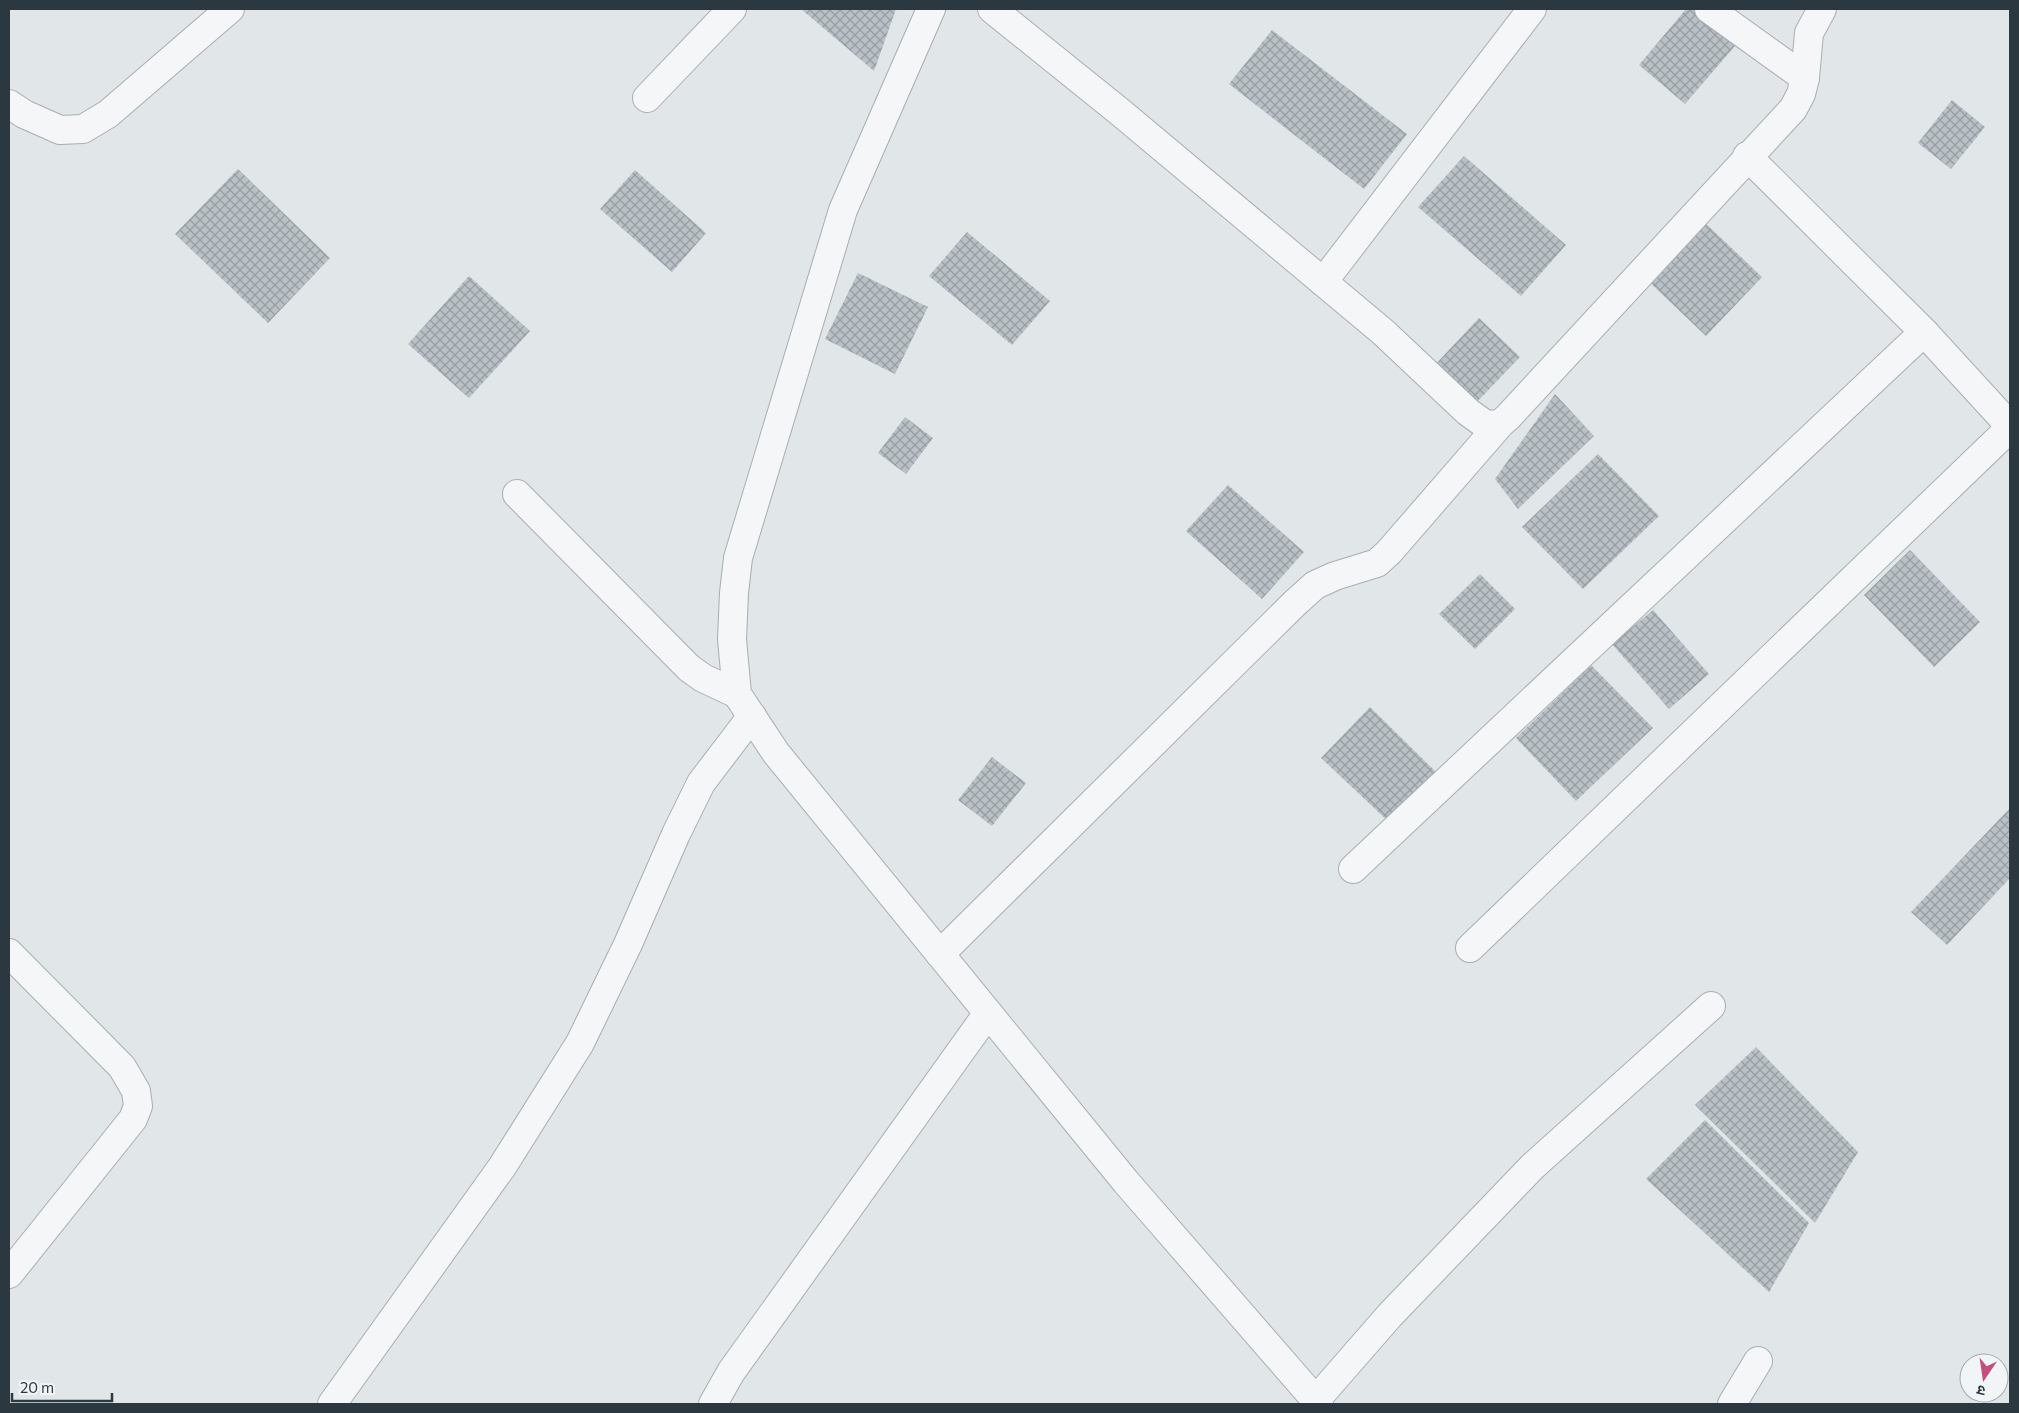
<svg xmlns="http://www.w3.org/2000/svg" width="2019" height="1413" viewBox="0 0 2019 1413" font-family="Commissioner,'Noto Sans Devanagari',sans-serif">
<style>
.building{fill:url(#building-cross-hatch)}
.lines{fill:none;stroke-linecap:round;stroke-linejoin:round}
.minor-casing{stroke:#a7aeb3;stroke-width:30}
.minor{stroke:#f4f6f8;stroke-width:28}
</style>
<defs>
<pattern id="building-cross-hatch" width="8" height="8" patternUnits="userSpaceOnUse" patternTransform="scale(1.25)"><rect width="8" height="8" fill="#b9c1c6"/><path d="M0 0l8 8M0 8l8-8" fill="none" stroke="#979ea2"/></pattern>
</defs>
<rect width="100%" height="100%" fill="#e1e6e9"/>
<g class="building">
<path d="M801,9H896L874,71Z"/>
<path d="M1686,9H1705L1741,39L1685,104L1639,65Z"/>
<path d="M1272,30L1407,134L1364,189L1229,84Z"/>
<path d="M1952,100L1985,127L1951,169L1918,143Z"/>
<path d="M1464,156L1566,245L1521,296L1418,207Z"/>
<path d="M238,169L330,258L268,323L175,234Z"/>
<path d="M635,170L706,233L672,272L600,209Z"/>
<path d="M1701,219L1762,277L1706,336L1645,278Z"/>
<path d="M967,232L1050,301L1012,345L929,276Z"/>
<path d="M858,273L928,307L895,374L825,339Z"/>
<path d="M469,276L530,331L469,398L408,344Z"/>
<path d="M1479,318L1520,357L1474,405L1433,367Z"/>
<path d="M1555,394L1594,436L1518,509L1495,479Z"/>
<path d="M905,417L933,438L906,474L878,453Z"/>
<path d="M1598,454L1659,516L1583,589L1522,527Z"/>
<path d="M1228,485L1304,552L1262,599L1186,531Z"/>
<path d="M1910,550L1980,622L1934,667L1864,595Z"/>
<path d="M1480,574L1515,609L1475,649L1439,614Z"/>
<path d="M1653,610L1709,674L1669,709L1612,644Z"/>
<path d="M1591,665L1653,728L1576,801L1516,738Z"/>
<path d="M1370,707L1437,773L1389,822L1321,758Z"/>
<path d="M992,757L1026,783L992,826L958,800Z"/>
<path d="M2010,808V878L1947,945L1911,912Z"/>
<path d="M1756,1047L1858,1152L1815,1223L1695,1105Z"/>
<path d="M1705,1120L1809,1223L1769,1292L1646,1179Z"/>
</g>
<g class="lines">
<g class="minor-casing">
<g id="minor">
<path d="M931,9L843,210L738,558L734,593L732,639L737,694L776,753L1126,1182L1319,1404"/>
<path d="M992,9L1120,112L1383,332L1468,412L1486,425L1500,424L1508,417L1793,109L1801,94L1805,78L1809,33L1822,9"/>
<path d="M1709,9L1805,78"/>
<path d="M647,98L732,9"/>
<path d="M9,104L24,114L60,130L83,129L108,114L230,9"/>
<path d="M1747,156L1924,332L2010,426"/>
<path d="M1323,282L1532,9"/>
<path d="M517,494L689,668L703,678L737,694"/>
<path d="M1353,869L1924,332"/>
<path d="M1470,948L2010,428"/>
<path d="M9,953L122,1067L136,1091L138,1106L133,1119L9,1274"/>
<path d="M940,954L1295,603L1315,585L1335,576L1377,563L1389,552L1500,424"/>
<path d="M1315,1401L1390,1315L1533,1166L1711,1006"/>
<path d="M332,1404L502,1167L580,1043L628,944L676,834L701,783L752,716"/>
<path d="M713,1404L731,1372L988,1013"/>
<path d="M1732,1404L1758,1361"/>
</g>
</g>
<use href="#minor" class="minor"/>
</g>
<rect width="2019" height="1413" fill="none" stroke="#2b3840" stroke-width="20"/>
<g transform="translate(1984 1378) rotate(193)"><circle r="24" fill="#f1f5f7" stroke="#a2a9ae"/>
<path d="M0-4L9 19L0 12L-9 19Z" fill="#c64e7f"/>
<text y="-8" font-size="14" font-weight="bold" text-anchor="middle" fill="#2b3840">उ</text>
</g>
<path d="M12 1393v8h100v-8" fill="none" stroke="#2b3840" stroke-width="2.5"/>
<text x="20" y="1393" font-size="15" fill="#2b3840" stroke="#f1f5f7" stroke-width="4" paint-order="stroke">20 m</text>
</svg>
